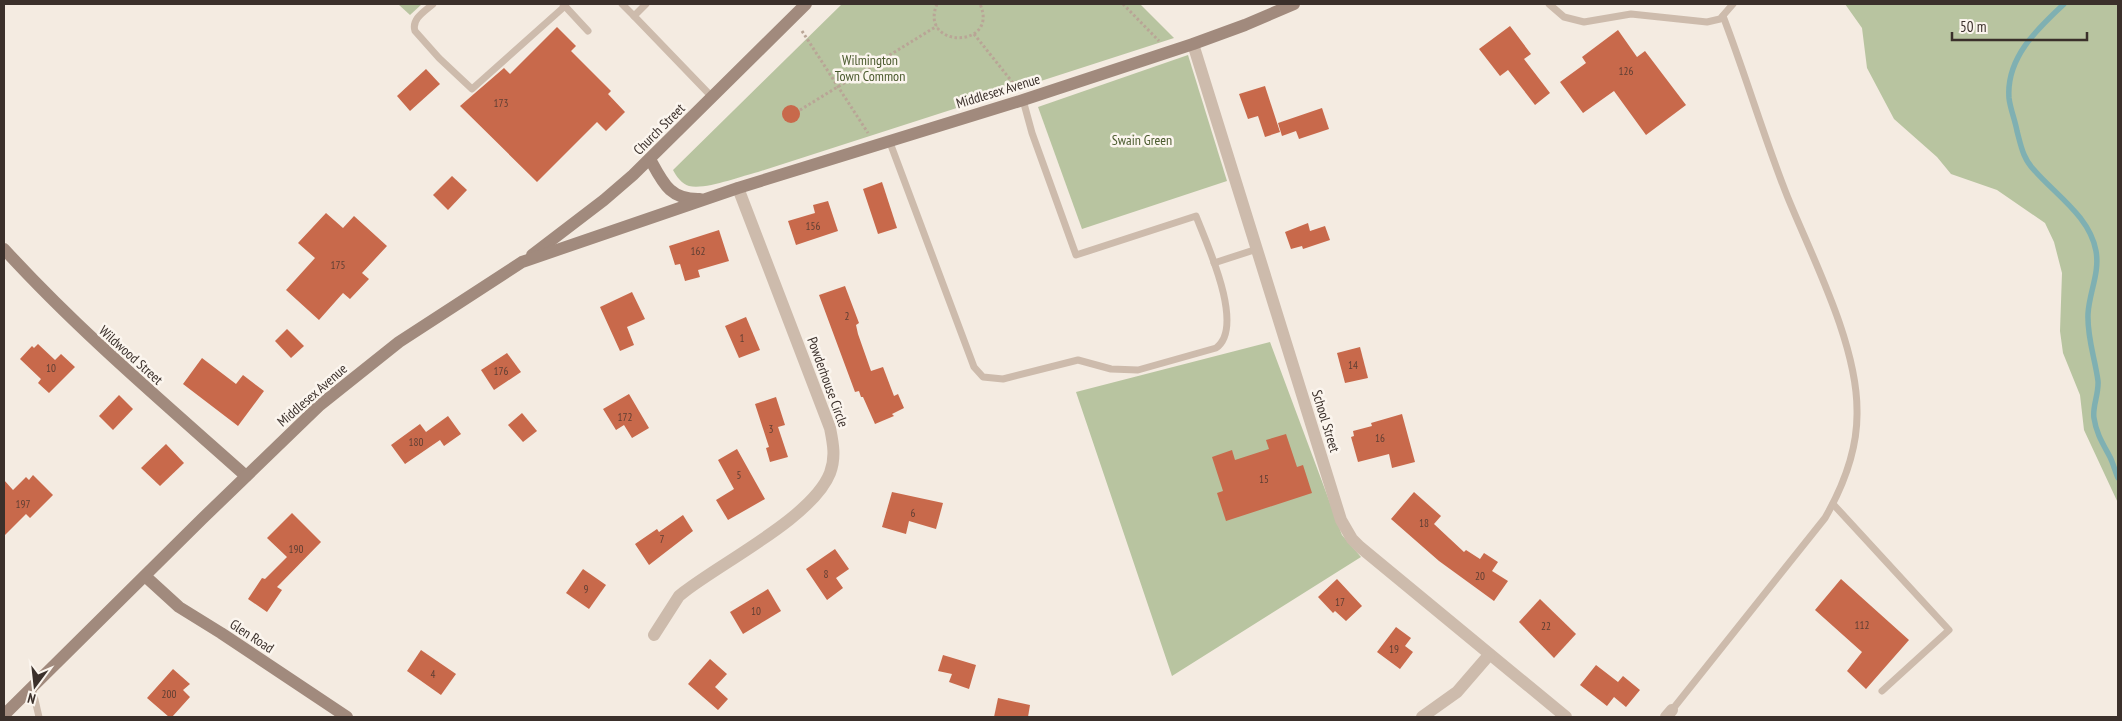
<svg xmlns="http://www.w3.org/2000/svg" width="2122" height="721" viewBox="0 0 2122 721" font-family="'PT Sans Narrow',sans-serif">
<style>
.green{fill:#b8c4a0}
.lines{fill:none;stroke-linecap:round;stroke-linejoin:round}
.stream{stroke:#7fb0b2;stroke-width:5.5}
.building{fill:#c8694b}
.path{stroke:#b9a596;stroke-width:3;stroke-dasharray:2.5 2.5;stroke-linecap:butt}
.lane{stroke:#cdbbac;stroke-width:7}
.street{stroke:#cdbbac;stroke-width:12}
.secondary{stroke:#a18a7d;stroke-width:12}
.labels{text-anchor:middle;stroke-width:5;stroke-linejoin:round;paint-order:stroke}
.number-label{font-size:11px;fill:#5e3e33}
.park-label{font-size:14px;fill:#4a5a2e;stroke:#fbf5ee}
.street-label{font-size:14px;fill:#3b302b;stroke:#fbf5ee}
</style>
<rect width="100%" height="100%" fill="#f4ebe1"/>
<g class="green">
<path d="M398,4H422L410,15Z"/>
<path d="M842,4H1140L1174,38L758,172C741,176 706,190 689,186C682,184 676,176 673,170Z"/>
<path d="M1845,4H2118V503L2084,430L2080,395L2063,353L2060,331L2062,273L2054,242L2045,223L1997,190L1951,174L1937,157L1894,119L1867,68L1862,28Z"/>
<path d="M1188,55L1227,181L1082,229L1038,107Z"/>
<path d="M1270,342L1342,535L1361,557L1172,676L1076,392Z"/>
</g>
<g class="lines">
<path class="stream" d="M2064,4C2037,29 2006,58 2009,98C2010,108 2015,120 2017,131C2021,146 2023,159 2035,171C2056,195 2090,217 2096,251C2100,273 2089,293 2088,314C2087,338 2095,358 2098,381C2099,394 2092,407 2094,418C2096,433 2103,444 2110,457C2113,463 2115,471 2118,478"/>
</g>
<g class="building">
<path d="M1510,26L1531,54L1524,59L1550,93L1535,105L1508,70L1500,76L1479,49Z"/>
<path d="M557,27L576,46L571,51L611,91L608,94L625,112L606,131L597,122L537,182L460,106L504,68L510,74Z"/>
<path d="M1618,30L1637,57L1645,51L1686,105L1646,135L1614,91L1583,113L1560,82L1586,63L1582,57Z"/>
<path d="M426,69L440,84L410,111L397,96Z"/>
<path d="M1265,86L1280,132L1265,137L1258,116L1248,119L1239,94Z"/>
<circle cx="791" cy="114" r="9"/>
<path d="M1322,108L1329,129L1299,139L1296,131L1282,136L1278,123Z"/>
<path d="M452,176L467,190L448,210L433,195Z"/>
<path d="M882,182L897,228L878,234L863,189Z"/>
<path d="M828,201L838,231L796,245L788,221L815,213L813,205Z"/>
<path d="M326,213L343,228L354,216L387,246L362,273L369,279L350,299L343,293L319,320L286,290L315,258L298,243Z"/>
<path d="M1308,223L1310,231L1325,226L1330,240L1303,249L1302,246L1291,249L1285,232Z"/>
<path d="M719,230L729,261L698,270L700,277L685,281L680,264L675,265L669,246Z"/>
<path d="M845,286L859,323L856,325L858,334L871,371L883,367L894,396L898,394L904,408L892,414L894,416L875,424L863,397H861L859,391L855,392L819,295Z"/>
<path d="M632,292L645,319L627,327L634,345L620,351L600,307Z"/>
<path d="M746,317L760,350L739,358L725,326Z"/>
<path d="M287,329L304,346L291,358L275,341Z"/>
<path d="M38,344L55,360L61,354L75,367L49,393L38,383L41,379L20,359L32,346L34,348Z"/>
<path d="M1360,347L1368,378L1345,383L1337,353Z"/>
<path d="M507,353L521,372L494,390L481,370Z"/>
<path d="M202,358L236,384L243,375L264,391L238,426L183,384Z"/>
<path d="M629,394L649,428L632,438L624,425L616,430L603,409Z"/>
<path d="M119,395L133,409L113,430L99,416Z"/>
<path d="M776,397L785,425L778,427L788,457L770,462L766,448L769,447L755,404Z"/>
<path d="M522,413L537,431L523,442L508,425Z"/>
<path d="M1402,414L1415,462L1392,468L1389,454L1358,462L1351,437L1354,436L1353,431L1372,426L1371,423Z"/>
<path d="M448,416L461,434L444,446L440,440L405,464L391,445L420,424L426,432Z"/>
<path d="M1286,434L1297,467L1303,465L1312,493L1226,521L1217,493L1223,491L1212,457L1232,450L1235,460L1269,449L1266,440Z"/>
<path d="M166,444L184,463L160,486L141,468Z"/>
<path d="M737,449L765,499L728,520L716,500L734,489L718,460Z"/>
<path d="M33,475L53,495L30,518L26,514L4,536V480L13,490L26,477L29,480Z"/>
<path d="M892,492L943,503L936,529L909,521L906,534L882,527Z"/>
<path d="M1414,492L1441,516L1434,524L1464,552L1466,550L1480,559L1484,553L1498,562L1492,571L1508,581L1494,601L1439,561L1391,519Z"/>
<path d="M292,513L321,542L277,587L282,590L267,612L248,599L262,578L265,579L287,557L267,538Z"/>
<path d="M683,515L693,531L649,565L635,544L657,529L659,532Z"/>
<path d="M835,549L849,569L836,578L843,588L827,600L806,569Z"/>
<path d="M583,569L606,585L589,609L566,593Z"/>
<path d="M1337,579L1362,606L1346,621L1335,611L1333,613L1318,597Z"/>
<path d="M1841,579L1909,640L1866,689L1847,671L1862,652L1815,610Z"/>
<path d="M768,589L781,611L743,634L730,612Z"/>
<path d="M1540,599L1576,634L1554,658L1519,622Z"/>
<path d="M1396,627L1411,638L1405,646L1413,652L1400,669L1377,652Z"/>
<path d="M421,650L456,674L441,695L407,671Z"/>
<path d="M943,655L976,665L969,689L949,682L952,674L938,671Z"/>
<path d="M710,659L727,674L715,687L728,699L718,710L688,684Z"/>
<path d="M1596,665L1618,682L1623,676L1640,690L1626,707L1614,697L1607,706L1580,685Z"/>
<path d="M173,669L190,684L183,690L190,697L172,717H169L147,698Z"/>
<path d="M998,698L1030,705L1028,717H994Z"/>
</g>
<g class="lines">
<g class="path">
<path d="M937,4C918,49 1000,49 980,4"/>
<path d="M1123,4L1159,41"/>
<path d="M802,31L868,133"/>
<path d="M974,34L1017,88"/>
<path d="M800,110L937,26"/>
</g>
<g class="lane">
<path d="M433,4C425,11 411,19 415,31L439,58L472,89L565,6"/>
<path d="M563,4L588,31"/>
<path d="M622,4L634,16"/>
<path d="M646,4L634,16L712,97"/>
<path d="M1549,4L1564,17L1584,22L1631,14L1707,22L1720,19L1733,4"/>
<path d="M889,140L974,367L983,377L1003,379L1078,360L1111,369L1138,370L1216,348C1246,327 1206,242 1196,216L1076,255L1032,133L1023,100"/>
<path d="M1214,263L1257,249"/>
<path d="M1833,504L1949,630L1882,691"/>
<path d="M32,687L39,717"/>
<path d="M1672,710L1825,518C1844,485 1858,448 1857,410C1857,344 1813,259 1788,198C1764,138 1746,76 1723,16"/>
</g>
<g class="street">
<path d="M1193,44L1341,520L1352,539L1360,547L1566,717"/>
<path d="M654,635L679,596L684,592C722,562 813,517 830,473C836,457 833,443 830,428L738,188"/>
<path d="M1422,717L1457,692L1489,655"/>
<path d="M1666,717L1672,710"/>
</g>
<g class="secondary">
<path d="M650,159C663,183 670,200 700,199"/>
<path d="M4,249C79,331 163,402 246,476"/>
<path d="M532,255L604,200L633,175L806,4"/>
<path d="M145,576L179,607L221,633L347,717"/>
<path d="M4,715L202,519L320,405L399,342L522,262L738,188L1023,100L1193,44L1245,25L1294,4"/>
</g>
</g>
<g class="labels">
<g class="number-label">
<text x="1626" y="75">126</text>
<text x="501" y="107">173</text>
<text x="813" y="230">156</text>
<text x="698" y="255">162</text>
<text x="338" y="269">175</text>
<text x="847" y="320">2</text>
<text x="742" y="342">1</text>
<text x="1353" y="369">14</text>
<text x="51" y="372">10</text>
<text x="501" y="375">176</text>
<text x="625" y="421">172</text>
<text x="771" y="433">3</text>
<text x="1380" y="442">16</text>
<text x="416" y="446">180</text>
<text x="739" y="479">5</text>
<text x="1264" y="483">15</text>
<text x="23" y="508">197</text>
<text x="913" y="517">6</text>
<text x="1424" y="527">18</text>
<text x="662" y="543">7</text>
<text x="296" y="553">190</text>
<text x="826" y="578">8</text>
<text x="1480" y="580">20</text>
<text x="586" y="593">9</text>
<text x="1340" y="606">17</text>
<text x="756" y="615">10</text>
<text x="1862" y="629">112</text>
<text x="1546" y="630">22</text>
<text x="1394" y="653">19</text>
<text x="433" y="678">4</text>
<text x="169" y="698">200</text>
</g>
<g class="park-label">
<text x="870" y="65">Wilmington<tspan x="870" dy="16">Town Common</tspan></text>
<text x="1142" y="145">Swain Green</text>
</g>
<g class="street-label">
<text transform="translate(998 91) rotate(-17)" y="5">Middlesex Avenue</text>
<text transform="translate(659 129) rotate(-45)" y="5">Church Street</text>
<text transform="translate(131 355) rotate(42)" y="5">Wildwood Street</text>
<text transform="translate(828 382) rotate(70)" y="5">Powderhouse Circle</text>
<text transform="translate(312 395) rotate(-41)" y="5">Middlesex Avenue</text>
<text transform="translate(1326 421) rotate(73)" y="5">School Street</text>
<text transform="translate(252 636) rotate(33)" y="5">Glen Road</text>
</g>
</g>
<rect width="2122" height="721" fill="none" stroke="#3b302b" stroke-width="10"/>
<g transform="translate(35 686) rotate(195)" stroke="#fbf5ee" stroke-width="4" paint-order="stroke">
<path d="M0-4L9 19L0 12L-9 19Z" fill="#3b302b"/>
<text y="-8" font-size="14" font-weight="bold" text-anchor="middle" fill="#3b302b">N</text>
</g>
<path d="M1952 32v8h135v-8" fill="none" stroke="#3b302b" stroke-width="2.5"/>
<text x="1960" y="32" font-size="15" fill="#3b302b" stroke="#fbf5ee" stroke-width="4" paint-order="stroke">50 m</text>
</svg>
